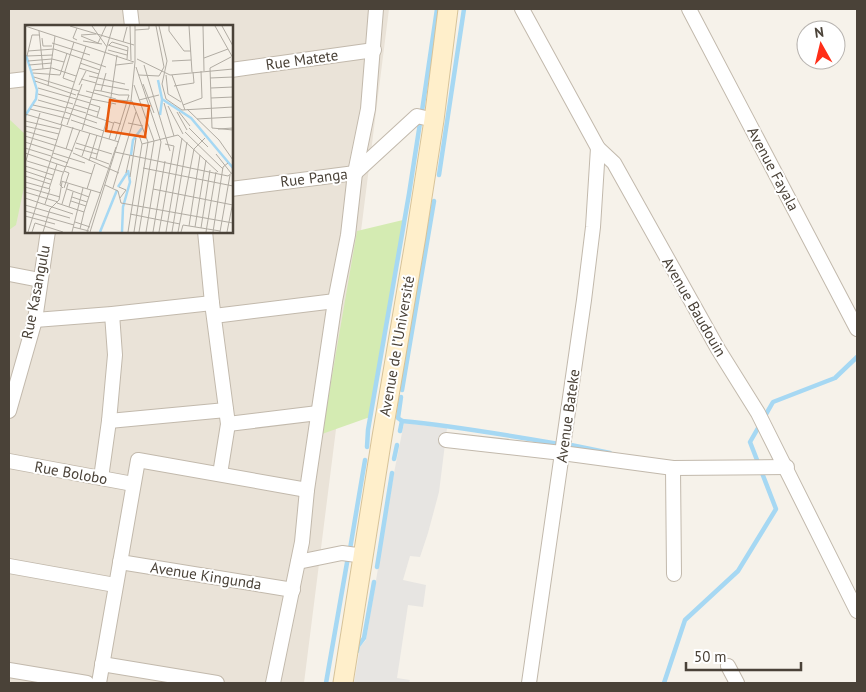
<svg xmlns="http://www.w3.org/2000/svg" width="866" height="692" viewBox="0 0 866 692" font-family="'PT Sans',sans-serif">
<style>
.residential{fill:#eae3d8;fill-rule:evenodd}
.green{fill:#d4ebb2}
.parking{fill:#e7e5e2}
.lines{fill:none;stroke-linecap:round;stroke-linejoin:round}
.stream{stroke:#a6d8f3;stroke-width:4.5}
.minor-casing{stroke:#c2b9ac;stroke-width:16}
.secondary-casing{stroke:#d7c399;stroke-width:21}
.minor{stroke:#fff;stroke-width:14}
.secondary{stroke:#ffefcb;stroke-width:19}
.labels{text-anchor:middle;stroke-width:4;stroke-linejoin:round;paint-order:stroke}
.street-label{font-size:15px;fill:#4a4238;stroke:#fff}
.inset-river{fill:none;stroke:#a6d8f3;stroke-width:2.5}
.inset-road{fill:none;stroke:#b1aca3;stroke-width:1}
.view{fill:#e8590c;fill-opacity:0.15;stroke:#e8590c;stroke-width:2.5}
.inset-edge{fill:none;stroke:#4a4238;stroke-width:2.5}
</style>
<rect width="100%" height="100%" fill="#f6f2ea"/>
<path class="residential" d="M9,9H389L304,683H9ZM26,26H231V231H26Z"/>
<g class="green">
<path d="M9,119L26,135V178L16,225L9,230Z"/>
<path d="M403,220L370,417L322,434L357,231Z"/>
</g>
<path class="parking" d="M404,423L447,428L439,492L428,533L420,557L410,556L403,580L426,585L423,607L408,605L397,678L410,680L409,683H354L360,647L366,640L394,473Z"/>
<g class="lines">
<g class="stream">
<path d="M422,111L437,9"/>
<path d="M439,175L464,9"/>
<path d="M402,390L434,201"/>
<path d="M401,397L398,418L402,421"/>
<path d="M400,431L402,421C455,426 507,435 559,444"/>
<path d="M566,444L610,453"/>
<path d="M367,447L368,430L409,194L420,123"/>
<path d="M394,459L397,445"/>
<path d="M350,549L365,460"/>
<path d="M377,567L392,473"/>
<path d="M357,651L358,646L364,638L374,582"/>
<path d="M326,683L348,557"/>
<path d="M664,683L685,620L738,571L776,509L750,442L773,402L835,378L857,357"/>
</g>
<g class="minor-casing">
<g id="minor">
<path d="M130,9L132,26"/>
<path d="M522,9L598,148L614,163L718,349L758,413L857,611"/>
<path d="M689,9L857,329"/>
<path d="M231,70L374,50"/>
<path d="M9,81L26,79"/>
<path d="M231,189L355,173L417,116L434,120"/>
<path d="M205,231L212,303L228,424L220,474"/>
<path d="M9,274L40,280"/>
<path d="M214,316L335,301"/>
<path d="M35,320L112,314L212,303"/>
<path d="M9,411L35,320L48,231"/>
<path d="M109,421L226,410"/>
<path d="M228,424L318,413"/>
<path d="M446,440L562,453L673,468L787,467"/>
<path d="M9,461L133,484"/>
<path d="M673,468L674,574"/>
<path d="M101,478L109,421L115,355L112,314"/>
<path d="M120,562L293,590"/>
<path d="M298,562L342,553L364,556"/>
<path d="M9,566L115,585"/>
<path d="M102,664L217,683"/>
<path d="M728,666L737,683"/>
<path d="M9,670L87,683"/>
<path d="M99,683L138,460L307,490"/>
<path d="M273,683L302,542L307,490L335,301L348,235L355,173L368,109L376,9"/>
<path d="M529,683L584,300L593,227L598,148"/>
</g>
</g>
<g class="secondary-casing">
<path id="secondary" d="M343,683L382,437L416,236L434,120L448,9"/>
</g>
<use href="#minor" class="minor"/>
<use href="#secondary" class="secondary"/>
</g>
<g class="labels">
<g class="street-label">
<text transform="translate(302 60) rotate(-8)" y="5">Rue Matete</text>
<text transform="translate(773 169) rotate(62)" y="5">Avenue Fayala</text>
<text transform="translate(314 178) rotate(-7)" y="5">Rue Panga</text>
<text transform="translate(36 292) rotate(-79)" y="5">Rue Kasangulu</text>
<text transform="translate(694 307) rotate(60)" y="5">Avenue Baudouin</text>
<text transform="translate(397 346) rotate(-80)" y="5">Avenue de l’Université</text>
<text transform="translate(568 416) rotate(-82)" y="5">Avenue Bateke</text>
<text transform="translate(71 473) rotate(10)" y="5">Rue Bolobo</text>
<text transform="translate(206 576) rotate(9)" y="5">Avenue Kingunda</text>
</g>
</g>
<g transform="translate(25 25)">
<rect width="208" height="208" fill="#f6f2ea"/>
<path class="inset-river" d="M133,55L137,74L166,93L208,143M135,90L137,75M0,91L11,74L12,65L1,30M106,130L108,115L117,103M93,162L102,148M75,207L92,165M97,207L98,182L105,157L103,145"/>
<path class="inset-road" d="M0,1L109,37M45,1L109,20M67,1L82,22M105,1L106,35M134,1L142,36L137,59L141,74L157,85L208,82M144,1V6L159,26H166M164,1L167,47M178,1L179,46M190,1L208,33M197,1L208,21M52,3L48,13L52,15M110,5L124,4V1M14,6L18,44M14,10H7L2,31L28,30M56,10L71,9M56,11L73,18L81,1M17,13L18,21H27M58,16L77,19M49,17L38,53L49,57M98,17L102,2M27,18L65,30M83,20L103,26M84,20L87,17L103,22L102,34M83,25L102,30M3,26L29,24L81,42M179,33L203,24M112,34L145,50L208,44M3,36L27,34L39,37M147,36L166,35M110,37V1M55,38L75,45M4,40L27,38M91,40L108,38M119,40L145,126M111,42L136,117L121,207M54,43L74,49M185,43L187,103M185,43L206,32M7,45L27,43L51,51M8,48L35,50L42,28M114,50L134,51L139,42L131,1M141,50L143,69L156,77M147,50L160,85M64,51L100,59M9,52L54,66M185,53L208,52M56,54L71,58M10,56L51,70M71,59L104,65M118,59L129,88M54,60L61,46M109,60L129,116L114,207M23,61L30,11M149,61L169,58L168,47M13,63L65,78M186,63L208,62M69,65L76,66L81,48M61,66L91,74M76,66L94,70M13,69L48,79M52,69L67,73M186,73L208,72M66,74L91,79M13,75L41,83M91,75L107,76L123,117L109,207M114,75L134,70M139,78L149,111M65,79L75,82L72,92M85,79L92,30M8,80L39,87M50,80L73,87M158,80L177,73L176,46M143,81L158,109M41,82L61,88M5,84L44,94M162,84L194,115L208,135M40,87L72,98M152,87L162,105M154,87L165,101M0,89L94,117M62,89L88,98M172,94L208,92M46,95L79,106M0,96L35,104M103,98L118,101M36,99L61,21M42,100L57,59M0,101L34,109M164,103L183,122M187,103L208,105M193,104L208,103M57,105L88,1M0,106L32,115M160,107L198,144M0,111L48,126M84,114L89,97L96,99M90,115L104,70H94M0,117L28,126M51,118L87,129M117,119L153,110L193,147M0,123L26,131M50,123L72,129M41,124L48,102M90,127L203,151L208,147M0,128L41,142M28,128L60,138M48,128L94,148M191,129L206,148M57,131L65,108M26,132L43,138M65,132L84,139M71,134L86,79M2,136L38,147M64,136L72,110M0,139L15,88M0,141L28,150M41,141L67,149M118,143L208,161M0,146L27,155M101,148L105,130M0,151L25,159M105,152L111,113M36,156L76,168M0,157L25,164L20,179M80,160L93,166L96,178L208,198M0,162L35,172M94,162L101,165L95,173M38,163L35,160L37,151L55,105M39,163L44,148L39,146M88,163L111,87M24,164L32,139M42,164L64,172M62,164L70,139M128,164L208,180M0,167L33,177M47,172L62,177M0,173L48,189M46,176L61,181M32,178L59,187L55,204M37,179L43,159M0,180L45,193M44,182L48,167M0,186L49,200M59,187L66,165M105,189L155,199M0,191L30,199M50,197L65,202M164,201L175,130M48,202L64,206M170,202L181,135M176,203L185,145M3,207L37,99M7,207L10,198L38,207M18,207L25,184L34,175L37,157M47,207L58,163M62,207L91,122M65,207L106,76L110,37M103,207L117,119L114,110M128,207L140,136M134,207L149,121L140,119M141,207L157,113M147,207L162,117M153,207L169,124L180,113M156,207L158,200L195,206M181,207L191,147M188,207L198,142L203,138M195,207L205,150M202,207L208,177"/>
<path class="view" d="M85,75L124,81L120,112L81,106Z"/>
<rect width="208" height="208" class="inset-edge"/>
</g>
<rect width="866" height="692" fill="none" stroke="#4a4238" stroke-width="20"/>
<g transform="translate(821 45) rotate(352)"><circle r="24" fill="#ffffff" stroke="#b7b3af"/>
<path d="M0-4L9 19L0 12L-9 19Z" fill="#ff2e18"/>
<text y="-8" font-size="14" font-weight="bold" text-anchor="middle" fill="#4a4238">N</text>
</g>
<path d="M686 662v8h115v-8" fill="none" stroke="#4a4238" stroke-width="2.5"/>
<text x="694" y="662" font-size="15" fill="#4a4238" stroke="#ffffff" stroke-width="4" paint-order="stroke">50 m</text>
</svg>
